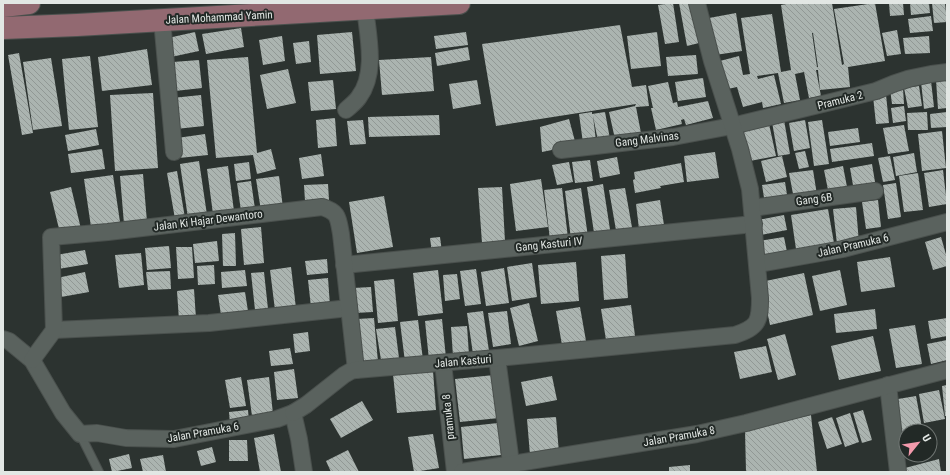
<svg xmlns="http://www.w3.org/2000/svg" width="950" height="475" viewBox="0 0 950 475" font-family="'Roboto Condensed',sans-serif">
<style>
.building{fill:url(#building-back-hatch);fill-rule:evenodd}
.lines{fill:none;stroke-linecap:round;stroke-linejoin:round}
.service-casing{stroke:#4a504d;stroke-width:10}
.minor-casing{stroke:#4a504d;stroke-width:18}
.primary-casing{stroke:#4a504d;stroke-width:24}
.service{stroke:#5a625e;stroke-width:8}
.minor{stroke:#5a625e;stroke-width:16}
.primary{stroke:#926971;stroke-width:22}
.labels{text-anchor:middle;stroke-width:4;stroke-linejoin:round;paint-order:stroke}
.street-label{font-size:11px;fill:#e2e7e4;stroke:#222926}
</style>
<defs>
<pattern id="building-back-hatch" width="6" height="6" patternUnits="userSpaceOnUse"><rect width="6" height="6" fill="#abb4b0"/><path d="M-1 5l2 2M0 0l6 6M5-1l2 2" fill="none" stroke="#919895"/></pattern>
</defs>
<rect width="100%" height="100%" fill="#2c3330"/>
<g class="building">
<path d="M673,3L679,42L665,44L658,5Z"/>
<path d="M679,3H691L699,43L687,46Z"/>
<path d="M792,3H832L842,65L844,64L834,9L875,3L885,61L848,67L850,87L820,90L818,70H816L821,96L809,98L804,72L795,74L800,100L784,103L778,73L757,76L758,79L774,75L781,104L763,108L762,102L743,107L737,87L723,90L716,62L739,56L743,75L750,74L741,18L772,14L781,72L791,70L781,5ZM812,33H813L818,67H817Z"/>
<path d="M889,3H903L904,15L890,16Z"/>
<path d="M910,3H929L930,13L911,15Z"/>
<path d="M932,3H945L947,22L934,23Z"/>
<path d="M736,13L742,51L715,55L709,18Z"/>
<path d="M931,16L933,31L910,33L908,19Z"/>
<path d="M620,25L632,87L646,85L649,106L636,107L641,133L615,139L609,112L635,106L636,104L496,126L482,44Z"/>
<path d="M241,28L244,47L206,54L202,34Z"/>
<path d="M897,30L901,54L887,56L882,33Z"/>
<path d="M195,32L199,51L171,57L168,38Z"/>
<path d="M352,32L356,71L320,74L317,35Z"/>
<path d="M466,32L468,45L436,49L434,36Z"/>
<path d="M657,32L661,66L631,69L627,36Z"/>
<path d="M282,36L285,61L263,65L259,40Z"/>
<path d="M929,36L930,53L905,54L903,38Z"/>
<path d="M309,41L311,62L296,64L293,43Z"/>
<path d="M468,47L470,60L437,66L435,53Z"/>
<path d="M147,49L152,85L102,91L98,57Z"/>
<path d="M19,53L33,133L22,135L8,55Z"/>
<path d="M696,55L698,74L668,76L666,57Z"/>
<path d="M90,56L98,127L69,130L62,59Z"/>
<path d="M248,57L257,153L271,149L276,169L257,174L253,155L216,158L207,60Z"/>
<path d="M431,57L434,91L382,95L379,60Z"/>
<path d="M51,58L62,126L33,130L23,62Z"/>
<path d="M199,60L202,88L175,91L173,62Z"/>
<path d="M288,69L296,103L267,109L260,75Z"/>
<path d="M703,78L706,97L678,101L675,82Z"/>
<path d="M947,79V108L938,109L936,80Z"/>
<path d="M333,80L336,109L311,111L308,82Z"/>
<path d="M477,80L481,104L453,109L449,84Z"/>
<path d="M931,81L934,107L924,109L921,82Z"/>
<path d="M668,82L673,103L677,102L678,107L708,101L713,118L686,125L684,119L681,120L682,124L656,130L651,108H653L648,86Z"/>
<path d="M919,86L922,106L908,108L904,88Z"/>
<path d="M903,88L904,104H892L890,89Z"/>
<path d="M153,93L158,168L115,171L110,95Z"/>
<path d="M201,95L204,126L176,129L172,98Z"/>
<path d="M886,95L889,123L876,124L873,96Z"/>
<path d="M904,106L906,121L893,123L891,108Z"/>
<path d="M592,112V114L605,112L610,139L598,141L593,116L596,141L583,143L579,114Z"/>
<path d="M927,112L928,130H908L907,113Z"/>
<path d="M947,112V127L931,128L930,114Z"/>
<path d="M439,115L440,135L369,137L368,117Z"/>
<path d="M335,118L337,146L318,148L316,120Z"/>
<path d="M569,119L576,145L542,152L540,127Z"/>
<path d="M363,120L366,144L350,145L347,121Z"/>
<path d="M784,120L790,154L778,156L772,122Z"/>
<path d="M805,120L810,148L794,151L789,123Z"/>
<path d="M822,120L829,164L814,166L808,122Z"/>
<path d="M769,124L776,156L750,161L743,130Z"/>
<path d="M904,125L909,151L888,154L883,128Z"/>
<path d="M858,128L860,142L830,146L828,132Z"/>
<path d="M96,129L99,145L68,151L65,135Z"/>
<path d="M942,131L946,168L922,171L918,134Z"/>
<path d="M205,134L208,155L179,158L177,138Z"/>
<path d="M872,143L874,156L832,162L830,149Z"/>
<path d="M102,149L105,169L71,173L68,154Z"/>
<path d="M805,151L809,167L799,169L795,153Z"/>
<path d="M715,152L719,178L687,182L684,156Z"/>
<path d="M914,153L917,172L896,176L893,157Z"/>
<path d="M321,154L324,176L302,179L299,158Z"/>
<path d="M782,156L787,177L766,182L761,161Z"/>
<path d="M890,156L895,180L883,182L878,158Z"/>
<path d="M617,157L620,174L600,178L597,161Z"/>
<path d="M590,160L593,181L575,183L572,162Z"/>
<path d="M199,161L207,215L188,218L180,164Z"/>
<path d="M249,162L251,179L236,181L234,164Z"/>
<path d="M569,162L573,182L557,185L552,165Z"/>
<path d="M681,163L684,182L660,186L661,188L635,193L633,180L635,179L634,172Z"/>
<path d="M872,164L876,188L854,191L850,168Z"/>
<path d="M228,166L234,211L213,214L207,169Z"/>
<path d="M843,166L847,187L828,190L824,170Z"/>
<path d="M813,170L817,195L794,199L789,173Z"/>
<path d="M943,170L947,204L929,207L924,173Z"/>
<path d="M177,171L185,218L175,219L167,173Z"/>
<path d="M918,173L923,210L904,212L899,176Z"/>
<path d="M143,174L147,222L124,224L120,176Z"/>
<path d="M113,175L120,222L91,227L84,179Z"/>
<path d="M279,176L283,208L261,211L256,179Z"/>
<path d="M541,179L548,227L516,231L510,184Z"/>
<path d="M251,181L255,209L241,211L237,183Z"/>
<path d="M785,182L788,201L765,204L762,185Z"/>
<path d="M896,183L901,217L888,219L883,185Z"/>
<path d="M328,184L329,200L305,201L304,185Z"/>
<path d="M603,184L611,236L595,239L587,187Z"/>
<path d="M71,187L81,229L60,233L50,192Z"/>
<path d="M502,187L505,242L482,243L478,188Z"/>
<path d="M562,188L568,238L550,240L544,190Z"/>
<path d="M581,188L588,237L571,239L565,191Z"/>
<path d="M625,188L633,233L617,236L609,190Z"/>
<path d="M384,196L393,247L357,253L349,202Z"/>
<path d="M660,200L664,225L639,229L636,204Z"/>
<path d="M878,200L881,227L866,229L862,202Z"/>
<path d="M856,207L859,243L837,244L833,209Z"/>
<path d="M828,209L834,243L796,249L791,215Z"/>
<path d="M784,215L787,230L761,235L758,220Z"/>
<path d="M261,227L264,263L244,265L241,229Z"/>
<path d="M235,233L236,266H223L222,234Z"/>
<path d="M440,237L442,252L432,253L430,238Z"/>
<path d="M784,237L787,252L762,257L759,241Z"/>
<path d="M941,237L947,258V266L933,270L925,242Z"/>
<path d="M217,241L219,261L195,263L193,244Z"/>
<path d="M169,246L171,268L147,270L145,248Z"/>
<path d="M176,247H192L194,278L178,279Z"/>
<path d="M85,250L88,264L58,269L56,255Z"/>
<path d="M141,253L144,285L119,288L115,255Z"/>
<path d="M625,254L628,298L604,300L601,256Z"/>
<path d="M890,257L895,287L861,292L857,262Z"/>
<path d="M327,259L328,273L307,275L305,261Z"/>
<path d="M576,262L579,301L541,304L538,265Z"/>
<path d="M532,263L537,297L512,301L507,267Z"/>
<path d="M214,265L215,284L198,285L197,266Z"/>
<path d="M291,267L296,308L275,310L270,270Z"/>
<path d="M504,268L509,303L486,306L481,272Z"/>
<path d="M476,269L481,304L465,306L460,271Z"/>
<path d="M245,270L247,286L222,288L221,272Z"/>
<path d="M438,270L443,313L418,316L413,273Z"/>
<path d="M840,270L847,305L820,311L812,276Z"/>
<path d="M170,271L171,289L148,290L146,272Z"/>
<path d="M85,272L89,292L61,297L57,278Z"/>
<path d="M264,272L268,309L255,310L251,273Z"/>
<path d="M804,273L813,315L770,325L761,282Z"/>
<path d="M457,274L460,299L445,301L443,275Z"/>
<path d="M328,278L330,306L311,307L308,280Z"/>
<path d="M394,279L398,321L378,323L374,281Z"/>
<path d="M371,287L373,312L355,313L353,288Z"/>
<path d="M194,289L196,319L179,320L177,291Z"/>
<path d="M245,292L248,311L221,315L218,295Z"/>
<path d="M529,303L538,341L519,346L510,308Z"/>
<path d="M631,305L635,336L606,340L601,309Z"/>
<path d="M580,307L586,341L562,345L556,311Z"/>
<path d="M875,309L877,329L836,333L834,314Z"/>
<path d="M483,311L489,351L473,354L467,313Z"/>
<path d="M507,311L511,344L493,347L488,313Z"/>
<path d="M374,318L378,362L360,363L357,319Z"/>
<path d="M947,318V336L931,339L928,321Z"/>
<path d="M442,319L446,358L429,360L425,321Z"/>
<path d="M418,320L423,360L405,362L400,322Z"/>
<path d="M915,325L922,364L896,368L889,329Z"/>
<path d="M467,326L469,355L453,356L451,327Z"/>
<path d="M395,327L399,358L381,360L376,329Z"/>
<path d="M308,332L310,351L295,353L293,334Z"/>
<path d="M785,334L796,375L778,380L767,339Z"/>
<path d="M873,336L881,371L839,380L831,346Z"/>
<path d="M947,340V360L931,364L927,344Z"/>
<path d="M766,346L772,372L740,379L734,352Z"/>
<path d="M290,348L293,364L271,366L269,351Z"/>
<path d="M294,369L298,398L277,400L274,372Z"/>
<path d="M433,371L436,410L397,413L393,374Z"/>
<path d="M494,375L499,418L460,422L455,379Z"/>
<path d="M552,376L557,400L526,406L521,382Z"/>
<path d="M241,377L246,406L230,408L225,380Z"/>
<path d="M269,377L273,414L252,416L247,380Z"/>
<path d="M947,385V416H945L942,386Z"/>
<path d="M939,390L945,419L924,423L919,394Z"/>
<path d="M916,396L922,428L898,432L892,400Z"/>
<path d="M362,401L373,420L341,438L330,419Z"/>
<path d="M248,410L249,422L230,424L229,412Z"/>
<path d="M863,410L872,440L862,443L853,413Z"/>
<path d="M850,413L859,442L845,447L836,418Z"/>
<path d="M811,415L817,472H746L745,430Z"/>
<path d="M556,417L559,453L530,455L527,419Z"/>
<path d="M832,417L842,444L827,449L818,422Z"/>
<path d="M498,423L501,455L464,459L461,427Z"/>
<path d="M274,434L281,472H260L254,438Z"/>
<path d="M433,434L439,468L414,472L408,437Z"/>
<path d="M229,440H247L248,461H229Z"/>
<path d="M212,447L216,462L201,466L197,451Z"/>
<path d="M348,450L359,472H331L326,461Z"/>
<path d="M129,454L132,468L112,472L109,459Z"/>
<path d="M163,455L166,472H143L140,459Z"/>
<path d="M939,459L941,472H906L905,468Z"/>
<path d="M690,465V472H669V467Z"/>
</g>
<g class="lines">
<g class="service-casing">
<path id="service" d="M80,434L99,472"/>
</g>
<g class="minor-casing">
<g id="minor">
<path d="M162,20L174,152"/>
<path d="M346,110C350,106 356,102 359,97C377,73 368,36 365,8"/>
<path d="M561,150L673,137L732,126L876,91C897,81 923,74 947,72"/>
<path d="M752,208L875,191"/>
<path d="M758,264L843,249L947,222"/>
<path d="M344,265L754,224"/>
<path d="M54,330L209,323L349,308"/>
<path d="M3,339L9,341L32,360L63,413L80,434L97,433L126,438L174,439L277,419L293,413L299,439L304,472"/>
<path d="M497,358L511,463"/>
<path d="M32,360L54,330L51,237L108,232L322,207C339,212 338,218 341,234L356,370"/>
<path d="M443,363L455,472"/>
<path d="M888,385L898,472"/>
<path d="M293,413L306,405L344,375L351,371L356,370L497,358L735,335C758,327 760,322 760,298L750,189L740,149L712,61L697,3"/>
<path d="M462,472L697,434L746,423L947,370"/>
</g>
</g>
<g class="primary-casing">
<g id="primary">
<path d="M3,6L29,3"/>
<path d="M3,28L77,25L459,3"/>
</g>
</g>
<use href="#service" class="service"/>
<use href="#minor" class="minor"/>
<use href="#primary" class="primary"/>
</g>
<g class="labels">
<g class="street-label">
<text transform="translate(219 17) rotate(-3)" y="4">Jalan Mohammad Yamin</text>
<text transform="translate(840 100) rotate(-14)" y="4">Pramuka 2</text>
<text transform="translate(647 139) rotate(-7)" y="4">Gang Malvinas</text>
<text transform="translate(814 199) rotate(-8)" y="4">Gang 6B</text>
<text transform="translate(208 220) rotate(-7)" y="4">Jalan Ki Hajar Dewantoro</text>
<text transform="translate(549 244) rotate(-6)" y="4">Gang Kasturi IV</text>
<text transform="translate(853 245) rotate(-13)" y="4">Jalan Pramuka 6</text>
<text transform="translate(463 361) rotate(-5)" y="4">Jalan Kasturi</text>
<text transform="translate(448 417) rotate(-96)" y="4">pramuka 8</text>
<text transform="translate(203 432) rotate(-10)" y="4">Jalan Pramuka 6</text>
<text transform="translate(679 436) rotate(-10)" y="4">Jalan Pramuka 8</text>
</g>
</g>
<rect width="950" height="475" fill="none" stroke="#e2e7e4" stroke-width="8"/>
<g transform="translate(918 443) rotate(60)"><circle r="19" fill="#222926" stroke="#6f7572"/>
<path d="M0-3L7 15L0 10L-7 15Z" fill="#f39aac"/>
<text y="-6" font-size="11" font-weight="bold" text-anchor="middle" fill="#e2e7e4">U</text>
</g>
</svg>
